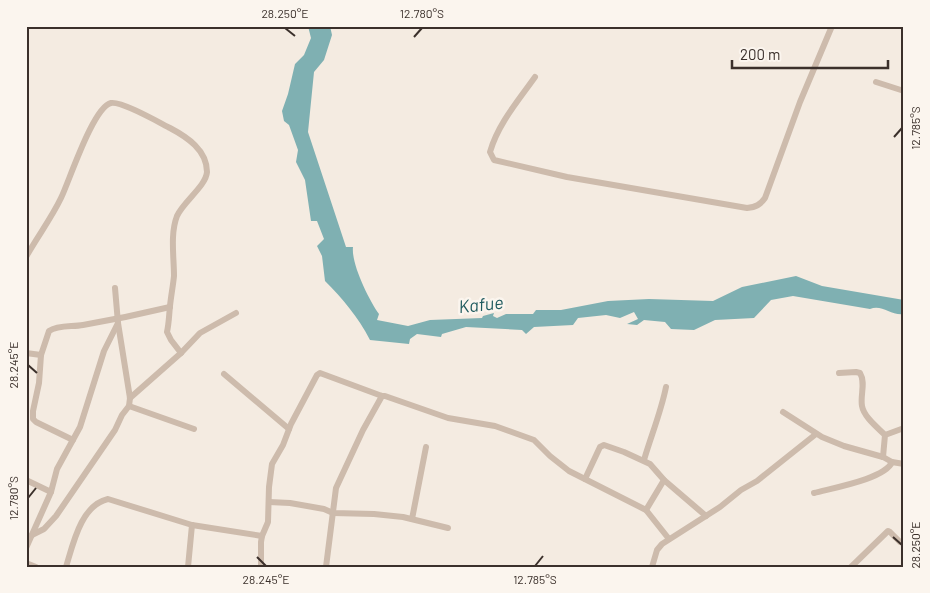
<svg xmlns="http://www.w3.org/2000/svg" width="930" height="593" viewBox="0 0 930 593" font-family="Barlow,sans-serif">
<style>
.water{fill:#7fb0b2}
.lines{fill:none;stroke-linecap:round;stroke-linejoin:round}
.minor{stroke:#cdbbac;stroke-width:6}
.ticks{fill:none;stroke:#3b302b;stroke-width:2}
.labels{text-anchor:middle;stroke-width:5;stroke-linejoin:round;paint-order:stroke}
.water-label{font-size:18px;font-style:italic;fill:#1f5a5e;stroke:#fbf5ee}
.neatline{fill:none;stroke:#3b302b;stroke-width:2}
.ticks-label{font-size:12px;text-anchor:middle;fill:#3b302b}
</style>
<rect width="100%" height="100%" fill="#f4ebe1"/>
<path class="water" d="M308,26H330L332,35L324,60L314,72L308,132L346,247H353C351,264 369,300 379,314L377,320L408,326L430,320L482,318L483,316L494,313L493,316L497,318L506,314H533L536,310H561L608,301L649,299L713,301L742,287L796,276L822,286L904,300V314C891,316 882,304 870,309L793,296L771,300L754,318L715,320L694,330L671,329L665,322L644,320L637,325L627,324L638,319L634,312L620,318L606,315L578,318L573,325L534,327L526,334L522,330L466,327L442,334L441,337L417,334L410,339L409,344L370,340C358,317 343,299 325,281L322,256L317,246L324,239L317,221H311L305,180L296,162L298,150L289,125L284,121L282,111L288,94L295,64L304,55L311,38Z"/>
<g class="lines">
<g class="minor">
<path d="M535,77C518,101 498,124 490,152L494,160L567,177L747,208C756,207 760,205 765,198L800,102L832,26"/>
<path d="M876,82L904,91"/>
<path d="M26,257C37,237 51,219 61,198C69,182 93,107 111,103C122,101 160,123 170,128C187,137 207,150 207,172C206,186 183,202 177,216C170,234 174,257 174,276C173,286 171,296 170,306C169,315 169,323 167,332L171,340L181,353"/>
<path d="M26,353L41,355"/>
<path d="M839,373L856,372L860,373C866,383 860,395 862,406C864,417 877,427 885,435"/>
<path d="M224,374L289,429"/>
<path d="M130,398L181,353L200,333L236,313"/>
<path d="M129,406L194,429"/>
<path d="M783,412L822,437L844,446L883,457L892,462L904,464"/>
<path d="M73,440L36,422L33,419V411L39,383L41,355L49,331C58,325 72,327 83,325C112,320 141,314 170,307"/>
<path d="M883,457L885,435L904,428"/>
<path d="M644,460C651,436 661,412 666,387"/>
<path d="M585,479L600,447L604,445L624,452L650,464L664,480L706,516"/>
<path d="M26,480L51,492"/>
<path d="M814,493C832,488 885,479 892,462"/>
<path d="M269,502L290,503L324,509L333,513L374,514L403,517L448,528"/>
<path d="M646,510L664,480"/>
<path d="M412,519L426,447"/>
<path d="M32,535L44,529L56,516L115,430L122,415L129,406L130,398L118,323L115,288"/>
<path d="M26,548L51,492L57,469L80,427L104,351L118,323"/>
<path d="M26,563L36,567"/>
<path d="M66,567C73,544 81,505 108,499L192,525L262,536"/>
<path d="M188,567L192,525"/>
<path d="M261,567V542L262,536L268,522L269,487L272,464L283,445L291,424L317,375L320,373L382,396H385L448,418L495,426L534,440L550,456L569,471L646,510L669,539"/>
<path d="M326,567L336,488L363,430L382,396"/>
<path d="M652,567L657,550L662,544L720,507L741,490L757,481L816,434"/>
<path d="M851,567L888,531L890,532L900,542L904,541"/>
</g>
</g>
<path class="ticks" d="M285,28L295,36M414,37L422,28M894,137L902,128M28,365L37,373M28,498L36,488M893,537L902,545M257,557L266,566M535,566L543,556"/>
<g class="labels">
<g class="water-label">
<text transform="translate(481 305) rotate(-6)" y="6">Kafue</text>
</g>
</g>
<rect width="930" height="593" fill="none" stroke="#fbf5ee" stroke-width="55"/>
<path d="M732 60v8h156v-8" fill="none" stroke="#3b302b" stroke-width="2.5"/>
<text x="740" y="60" font-size="15" fill="#3b302b" stroke="#fbf5ee" stroke-width="4" paint-order="stroke">200 m</text>
<rect x="28" y="28" width="874" height="538" class="neatline"/>
<g class="ticks-label">
<text x="285" y="18">28.250°E</text>
<text x="422" y="18">12.780°S</text>
<text transform="translate(916 128) rotate(-90)" y="4">12.785°S</text>
<text transform="translate(14 365) rotate(-90)" y="4">28.245°E</text>
<text transform="translate(14 498) rotate(-90)" y="4">12.780°S</text>
<text transform="translate(916 545) rotate(-90)" y="4">28.250°E</text>
<text x="266" y="584">28.245°E</text>
<text x="535" y="584">12.785°S</text>
</g>
</svg>
